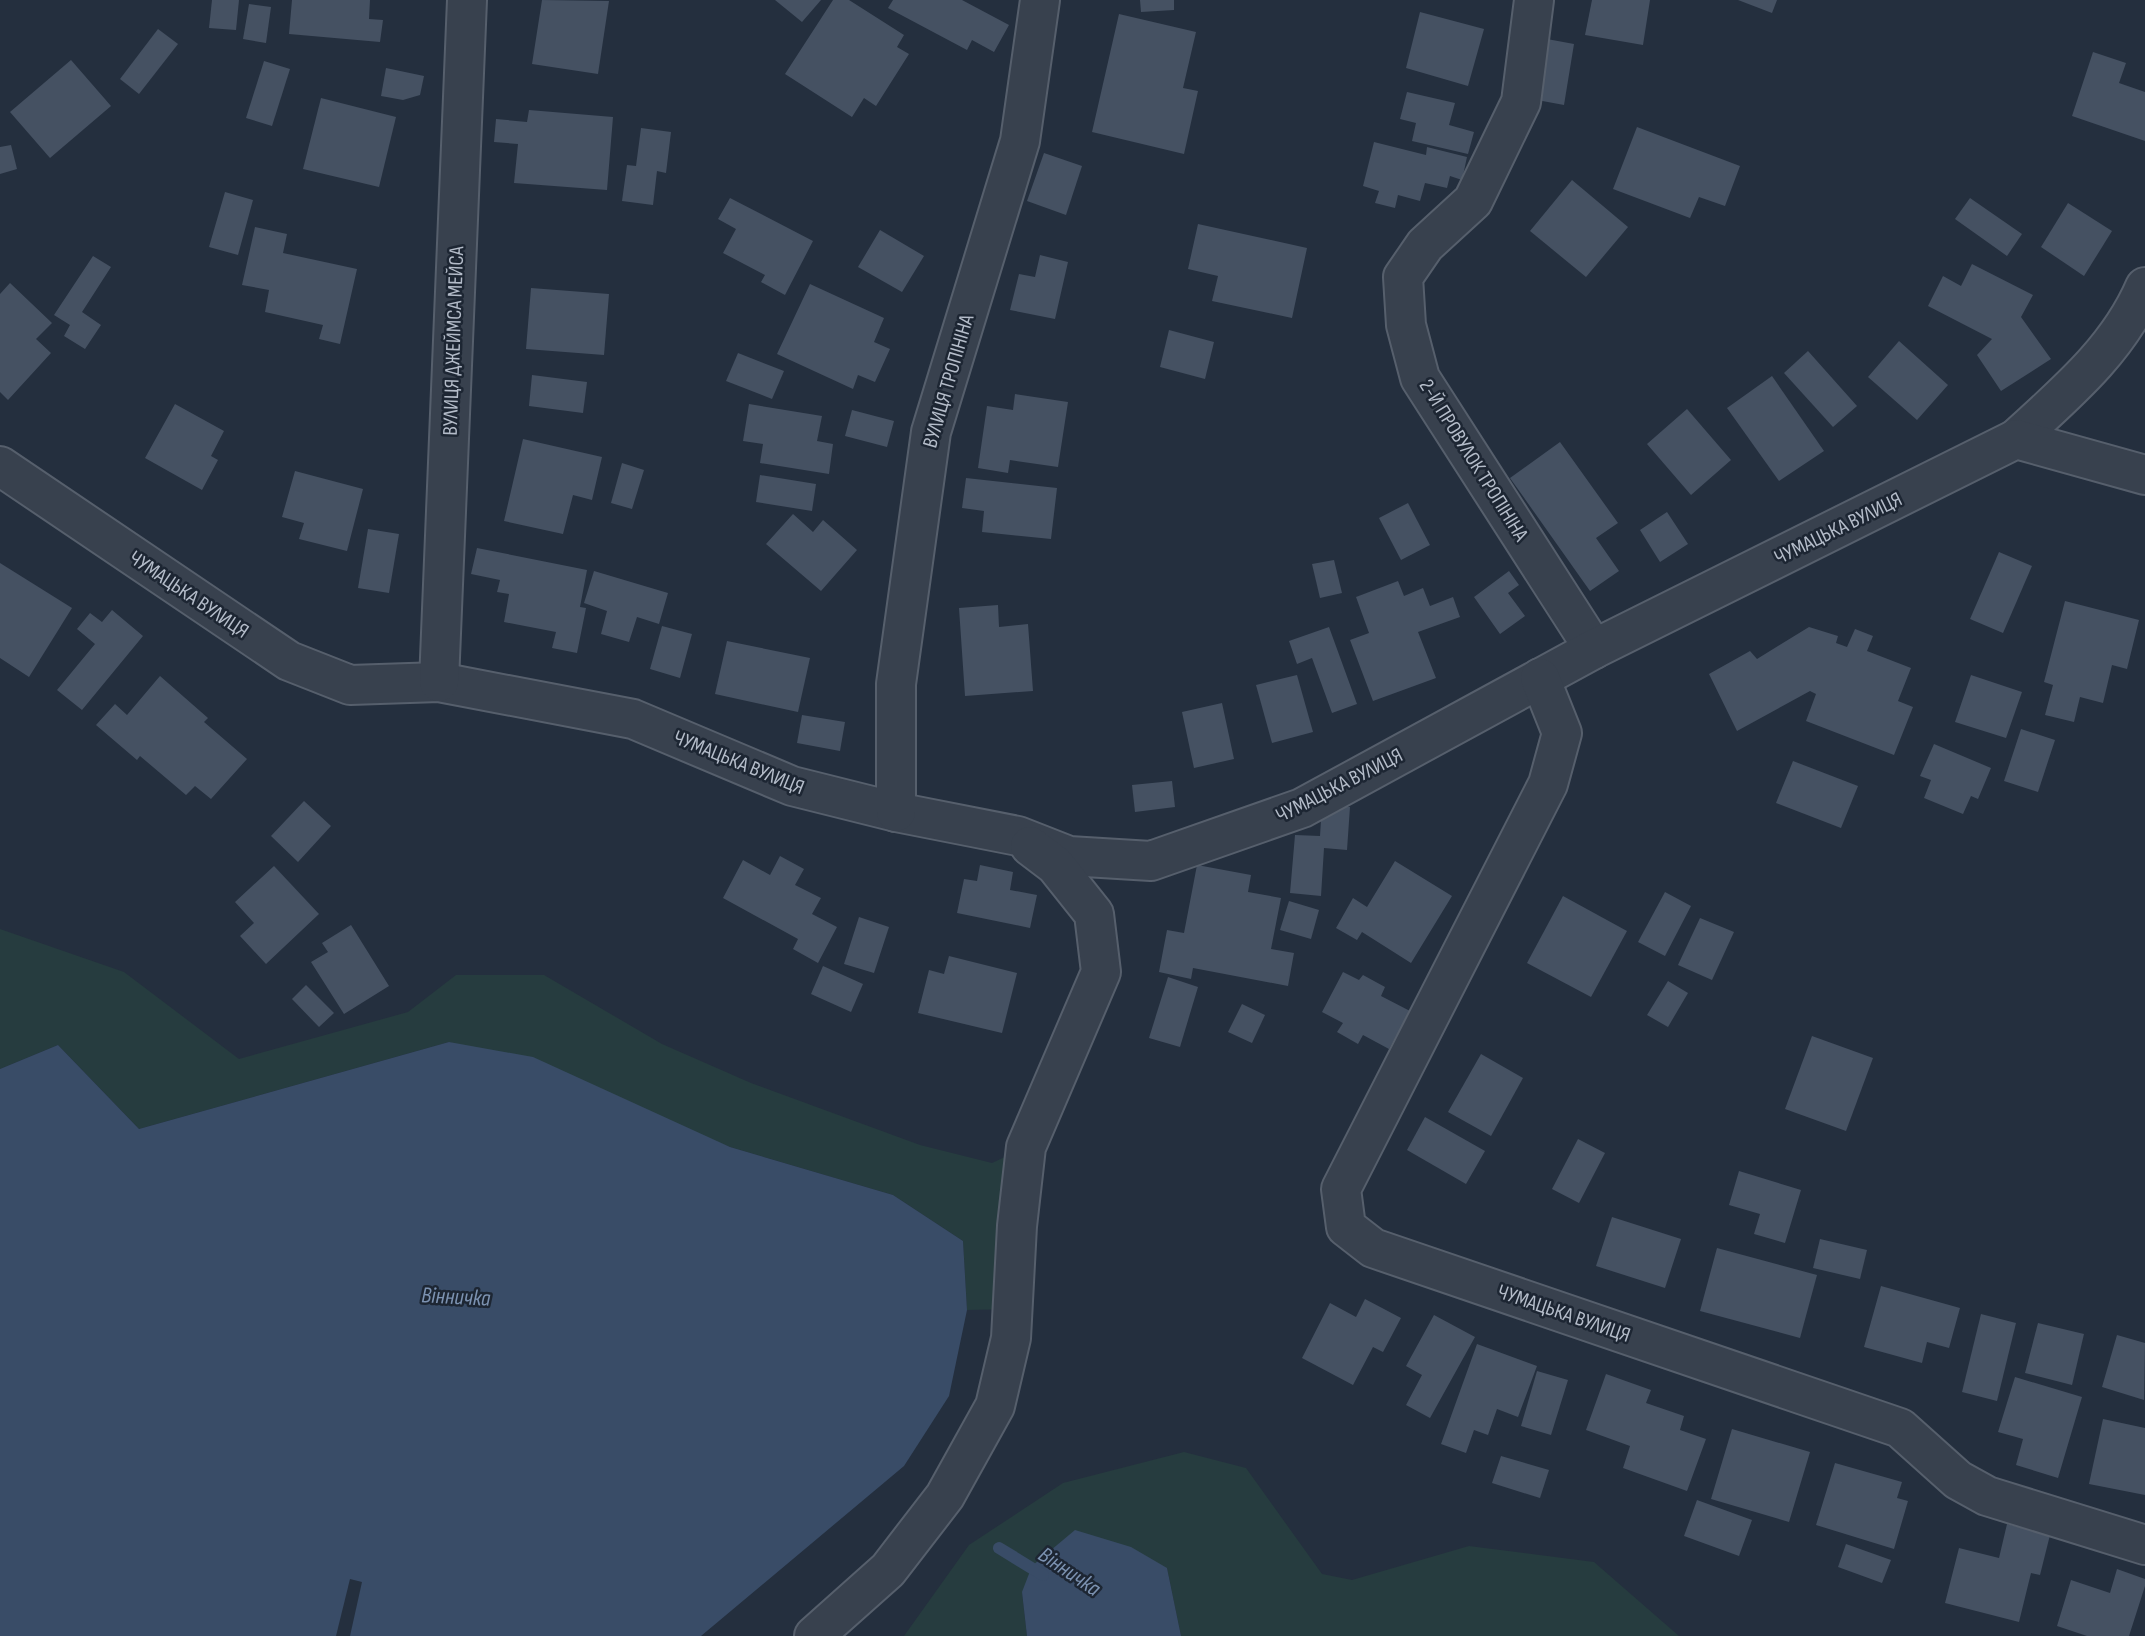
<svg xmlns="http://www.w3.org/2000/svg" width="2145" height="1636" viewBox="0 0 2145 1636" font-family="'Sofia Sans Condensed',sans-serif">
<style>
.green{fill:#263c3f}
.water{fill:#394c67}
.pier{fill:#242f3e}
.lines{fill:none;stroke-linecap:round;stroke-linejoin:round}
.stream{stroke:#394c67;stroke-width:12}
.building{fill:#455162}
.minor-casing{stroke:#565f6c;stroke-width:42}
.minor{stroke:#38414e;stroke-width:38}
.labels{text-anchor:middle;stroke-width:5;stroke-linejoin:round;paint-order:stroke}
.street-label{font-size:21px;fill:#b4bcc9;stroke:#1d2633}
.water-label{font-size:23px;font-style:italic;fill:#7c92b1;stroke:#1d2633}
</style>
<rect width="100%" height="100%" fill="#242f3e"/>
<g class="green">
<path d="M0,929L124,972L239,1059L408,1012L456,975H544L662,1044L751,1083L920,1145L992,1163L1026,1147L1013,1309L967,1310L963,1241L893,1195L730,1147L449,1042L139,1129L58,1045L0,1069Z"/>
<path d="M1184,1452L1246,1468L1322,1574L1352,1580L1469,1546L1594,1562L1679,1636H1181L1167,1568L1022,1592L1027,1636H904L969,1545L1063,1483Z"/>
</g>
<g class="water">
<path d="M449,1042L533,1057L730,1147L893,1195L963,1241L967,1310L949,1396L904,1466L701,1636H0V1069L58,1045L139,1129Z"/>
<path d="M1075,1530L1131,1547L1167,1568L1181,1636H1027L1022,1592L1032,1566Z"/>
</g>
<path class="pier" d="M350,1579L362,1582L350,1636H336Z"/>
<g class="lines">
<path class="stream" d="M999,1548L1043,1575"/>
</g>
<g class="building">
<path d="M212,0H239L236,30L209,28Z"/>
<path d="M292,0H370L369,19L383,20L380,42L289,34Z"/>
<path d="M542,0L609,1L598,74L532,64Z"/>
<path d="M775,0H821L802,22Z"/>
<path d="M833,0H849L904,35L897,47L909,54L876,106L864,98L852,117L785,74Z"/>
<path d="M893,0H962L1009,25L994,52L972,40L967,50L888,8Z"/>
<path d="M1140,0H1174V10L1141,12Z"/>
<path d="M1592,0H1650L1643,45L1585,35Z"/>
<path d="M1738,0H1777L1772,13Z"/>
<path d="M249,4L271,7L266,43L243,39Z"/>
<path d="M1420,12L1484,29L1468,86L1406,68Z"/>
<path d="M1119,14L1196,32L1183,88L1198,91L1184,154L1092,132Z"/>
<path d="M158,29L178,44L139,94L120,79Z"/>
<path d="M1547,39L1574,44L1564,105L1537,100Z"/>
<path d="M2093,52L2126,63L2119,83L2145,92V141L2072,116Z"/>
<path d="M71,60L111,106L50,158L10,112Z"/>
<path d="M264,61L290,69L272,126L246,118Z"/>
<path d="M386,68L424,76L420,95L403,100L381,96Z"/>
<path d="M1407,92L1455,103L1449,125L1474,132L1468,154L1412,141L1416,123L1400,119Z"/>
<path d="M321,98L396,117L379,187L303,169Z"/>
<path d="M529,110L613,117L607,190L514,183L518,144L494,142L496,119L527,122Z"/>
<path d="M1637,127L1740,166L1725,206L1699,197L1690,218L1613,189Z"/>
<path d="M641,128L671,132L666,173L657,171L653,205L622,201L627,165L636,166Z"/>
<path d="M1374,142L1426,155L1427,147L1467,157L1462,180L1450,176L1447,188L1425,183L1420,201L1398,195L1395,208L1375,203L1379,191L1363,186Z"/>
<path d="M11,145L17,169L0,174V147Z"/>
<path d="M1044,153L1082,166L1066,215L1027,201Z"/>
<path d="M1572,180L1628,227L1586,277L1530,231Z"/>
<path d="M225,192L253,200L238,255L209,247Z"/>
<path d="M730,198L813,241L785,295L761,282L765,275L723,253L736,229L718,219Z"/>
<path d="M1970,198L2022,234L2007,256L1955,219Z"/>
<path d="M2068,203L2112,231L2084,276L2041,247Z"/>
<path d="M1198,224L1307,248L1292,318L1212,301L1218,276L1188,269Z"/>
<path d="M255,227L287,234L283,253L357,269L340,344L319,339L323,325L265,312L269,290L242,285Z"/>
<path d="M880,230L924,256L902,292L858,267Z"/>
<path d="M1040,255L1068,262L1055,319L1010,310L1019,274L1035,277Z"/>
<path d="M93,256L111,267L82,312L101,325L85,349L64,336L70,325L54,315Z"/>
<path d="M1972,264L2033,295L2021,317L2051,359L2001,391L1977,355L1992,339L1928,306L1943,276L1961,286Z"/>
<path d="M10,283L52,323L36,339L51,353L8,400L0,392V294Z"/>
<path d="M810,284L884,318L874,342L890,349L875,382L858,375L853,389L777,354Z"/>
<path d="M531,288L609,294L604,355L526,349Z"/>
<path d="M1169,330L1214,342L1205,379L1160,367Z"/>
<path d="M1899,341L1948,385L1917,420L1868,377Z"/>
<path d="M1808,351L1857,406L1833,427L1784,373Z"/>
<path d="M738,353L784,371L772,399L726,381Z"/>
<path d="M532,375L587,382L583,413L529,406Z"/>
<path d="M1772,376L1824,451L1779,481L1727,408Z"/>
<path d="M1015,394L1068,402L1058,467L1010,460L1008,473L978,468L987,406L1013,410Z"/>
<path d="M175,404L224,431L211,456L218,460L202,490L145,458Z"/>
<path d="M749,404L822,416L817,441L833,444L829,474L760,463L763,444L743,441Z"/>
<path d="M1687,409L1731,460L1691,495L1647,444Z"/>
<path d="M852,410L894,421L887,447L845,436Z"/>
<path d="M523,439L602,457L592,500L573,495L563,534L504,521Z"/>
<path d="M1560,442L1618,523L1596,538L1619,571L1590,591L1510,478Z"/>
<path d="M622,463L644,470L632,509L611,503Z"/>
<path d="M295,471L363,489L347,551L299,539L304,523L282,517Z"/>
<path d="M760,475L816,484L812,511L756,502Z"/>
<path d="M966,478L1057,488L1051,539L982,532L984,511L962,508Z"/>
<path d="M1408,503L1430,545L1401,560L1379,518Z"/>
<path d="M1667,512L1688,544L1660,562L1640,530Z"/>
<path d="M793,514L813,532L823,520L857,550L821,591L766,544Z"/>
<path d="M368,529L399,534L389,593L358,588Z"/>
<path d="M477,548L587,570L580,607L586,608L577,653L552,648L556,632L504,622L509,594L497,592L500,580L471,574Z"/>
<path d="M1999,552L2032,566L2003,633L1970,619Z"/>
<path d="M1334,560L1342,593L1320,598L1312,564Z"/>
<path d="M0,563L72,608L29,677L0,658Z"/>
<path d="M594,571L668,593L659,624L637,617L629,642L601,634L607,611L584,603Z"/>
<path d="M1509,571L1519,585L1508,593L1525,616L1500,634L1474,597Z"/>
<path d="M1398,581L1404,596L1423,588L1430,606L1453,597L1460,617L1418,632L1436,678L1373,701L1350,640L1369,633L1356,597Z"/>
<path d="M2065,601L2139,620L2127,669L2112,665L2103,703L2080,697L2074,722L2045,715L2053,685L2044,682Z"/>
<path d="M998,605L999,627L1028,624L1033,691L965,696L959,608Z"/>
<path d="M112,610L143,636L82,710L57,690L95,644L77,629L90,613L102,622Z"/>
<path d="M662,626L692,634L680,678L650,669Z"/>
<path d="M1329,627L1357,704L1332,713L1312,658L1297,664L1289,641Z"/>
<path d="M1809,627L1838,636L1836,643L1847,647L1855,629L1873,636L1867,651L1911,668L1898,701L1913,707L1894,755L1806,721L1816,694L1810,691L1737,731L1709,674L1750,651L1757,659Z"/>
<path d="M727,641L810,658L798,712L715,694Z"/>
<path d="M1297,675L1313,732L1272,743L1256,685Z"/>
<path d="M1971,675L2022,692L2006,738L1955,722Z"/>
<path d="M160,676L208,718L204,722L247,759L211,799L195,786L186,795L140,756L137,760L96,725L115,704L127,715Z"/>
<path d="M1222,703L1234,759L1194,768L1182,712Z"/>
<path d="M802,715L845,722L840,751L797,743Z"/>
<path d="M2021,729L2055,740L2038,792L2004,781Z"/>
<path d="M1934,744L1991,768L1978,799L1971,796L1963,814L1924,798L1931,780L1920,776Z"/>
<path d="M1793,761L1858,786L1841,828L1776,803Z"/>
<path d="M1172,781L1175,807L1135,812L1132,785Z"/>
<path d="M304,801L331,826L298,862L271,836Z"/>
<path d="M1322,805L1350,807L1347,850L1324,848L1321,896L1290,893L1295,835L1320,836Z"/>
<path d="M780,856L804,869L795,885L821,898L812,914L837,927L818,963L793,949L798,939L723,898L743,860L770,875Z"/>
<path d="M1395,861L1452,896L1411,963L1362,932L1357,940L1336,928L1353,898L1367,907Z"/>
<path d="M980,865L1013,872L1010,890L1037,895L1030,928L957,913L964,879L977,881Z"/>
<path d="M1197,865L1251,875L1248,892L1281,898L1271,949L1294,953L1288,986L1193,968L1191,979L1159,972L1167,930L1184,933Z"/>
<path d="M274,866L319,914L266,964L240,936L254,923L235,902Z"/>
<path d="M1665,892L1691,906L1665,956L1638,942Z"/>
<path d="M1563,896L1627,931L1591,997L1527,963Z"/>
<path d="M1289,901L1319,910L1311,939L1280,930Z"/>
<path d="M859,917L889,927L874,973L844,964Z"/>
<path d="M1700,918L1734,932L1712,980L1678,965Z"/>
<path d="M351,925L389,986L344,1014L311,962L328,952L322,943Z"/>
<path d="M949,956L1017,973L1002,1033L918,1013L929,970L944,974Z"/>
<path d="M823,966L863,984L851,1012L811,994Z"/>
<path d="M1343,972L1359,980L1363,975L1385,987L1381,996L1410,1011L1389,1049L1363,1035L1358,1044L1337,1032L1343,1023L1322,1012Z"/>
<path d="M1168,977L1198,987L1180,1047L1149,1038Z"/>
<path d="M1668,981L1688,993L1668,1027L1647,1015Z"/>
<path d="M306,985L334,1013L319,1027L292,999Z"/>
<path d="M1242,1004L1265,1015L1252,1043L1228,1032Z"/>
<path d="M1812,1036L1873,1058L1846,1131L1785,1109Z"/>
<path d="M1481,1054L1523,1078L1491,1136L1448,1112Z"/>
<path d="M1425,1117L1485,1151L1466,1184L1407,1150Z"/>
<path d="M1578,1139L1605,1153L1579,1203L1552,1189Z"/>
<path d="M1739,1171L1801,1190L1785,1243L1754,1234L1760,1214L1729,1205Z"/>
<path d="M1612,1217L1681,1239L1665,1288L1596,1266Z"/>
<path d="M1820,1239L1867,1250L1860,1279L1813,1268Z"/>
<path d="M1717,1248L1817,1275L1800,1338L1700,1311Z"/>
<path d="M1881,1286L1960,1308L1949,1348L1927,1342L1922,1363L1864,1347Z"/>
<path d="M1365,1299L1401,1318L1383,1352L1373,1347L1353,1385L1302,1358L1330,1303L1356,1317Z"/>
<path d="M1981,1314L2016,1323L1997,1401L1962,1392Z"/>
<path d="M1434,1315L1475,1337L1430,1418L1406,1405L1422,1375L1406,1366Z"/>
<path d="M2038,1323L2084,1334L2072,1385L2025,1373Z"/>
<path d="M2117,1335L2145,1343L2144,1400L2102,1387Z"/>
<path d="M1477,1344L1537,1366L1518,1417L1497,1409L1488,1435L1474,1430L1466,1453L1441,1444Z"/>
<path d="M1537,1371L1568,1380L1551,1435L1521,1426Z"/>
<path d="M1606,1374L1651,1390L1646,1403L1684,1416L1680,1430L1706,1439L1687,1491L1623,1468L1630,1446L1586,1430Z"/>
<path d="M2015,1377L2082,1397L2058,1478L2016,1465L2023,1439L1998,1432Z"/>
<path d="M2103,1419L2145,1428V1495L2089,1484Z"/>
<path d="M1732,1429L1810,1452L1789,1522L1711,1499Z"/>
<path d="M1501,1456L1549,1470L1540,1498L1492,1483Z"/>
<path d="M1835,1463L1902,1482L1897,1498L1908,1501L1894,1549L1816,1525Z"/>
<path d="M1697,1500L1752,1520L1739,1556L1684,1536Z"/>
<path d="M2007,1524L2050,1535L2040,1575L2031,1573L2019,1622L1945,1603L1959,1548L1999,1558Z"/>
<path d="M1846,1544L1891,1560L1882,1583L1838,1567Z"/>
<path d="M2117,1569L2145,1579V1586L2129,1636H2087L2057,1626L2071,1580L2110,1593Z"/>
</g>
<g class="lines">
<g class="minor-casing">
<g id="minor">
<path d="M1534,0L1521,102L1473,201L1425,245L1403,277L1406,325L1420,378L1594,649"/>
<path d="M2016,439C2065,394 2118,350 2145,287"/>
<path d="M0,466L289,661L350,685L439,682L633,719L792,786L896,812L1018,836L1069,856L1151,861L1302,808L1594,649L2016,439L2145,475"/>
<path d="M1540,678L1562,733L1548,784L1341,1189L1346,1227L1373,1248L1900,1428L1958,1480L1987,1496L2145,1545"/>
<path d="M439,682L467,0"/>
<path d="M896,812V684L931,432L1020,141L1040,0"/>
<path d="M814,1636L888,1570L945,1496L995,1406L1011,1338L1017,1226L1026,1147L1101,972L1094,914L1055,865L1030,846"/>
</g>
</g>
<use href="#minor" class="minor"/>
</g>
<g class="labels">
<g class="street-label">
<text transform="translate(453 341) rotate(-88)" y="7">ВУЛИЦЯ ДЖЕЙМСА МЕЙСА</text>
<text transform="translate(948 381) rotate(-74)" y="7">ВУЛИЦЯ ТРОПІНІНА</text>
<text transform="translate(1474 460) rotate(58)" y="7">2-Й ПРОВУЛОК ТРОПІНІНА</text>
<text transform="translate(1838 528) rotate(-26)" y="7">ЧУМАЦЬКА ВУЛИЦЯ</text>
<text transform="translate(189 594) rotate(34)" y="7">ЧУМАЦЬКА ВУЛИЦЯ</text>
<text transform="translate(739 762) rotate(22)" y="7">ЧУМАЦЬКА ВУЛИЦЯ</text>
<text transform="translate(1339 785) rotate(-27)" y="7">ЧУМАЦЬКА ВУЛИЦЯ</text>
<text transform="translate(1564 1313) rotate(19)" y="7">ЧУМАЦЬКА ВУЛИЦЯ</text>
</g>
<g class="water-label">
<text transform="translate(456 1296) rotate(3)" y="8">Вінничка</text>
<text transform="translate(1070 1571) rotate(34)" y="8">Вінничка</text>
</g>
</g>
</svg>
